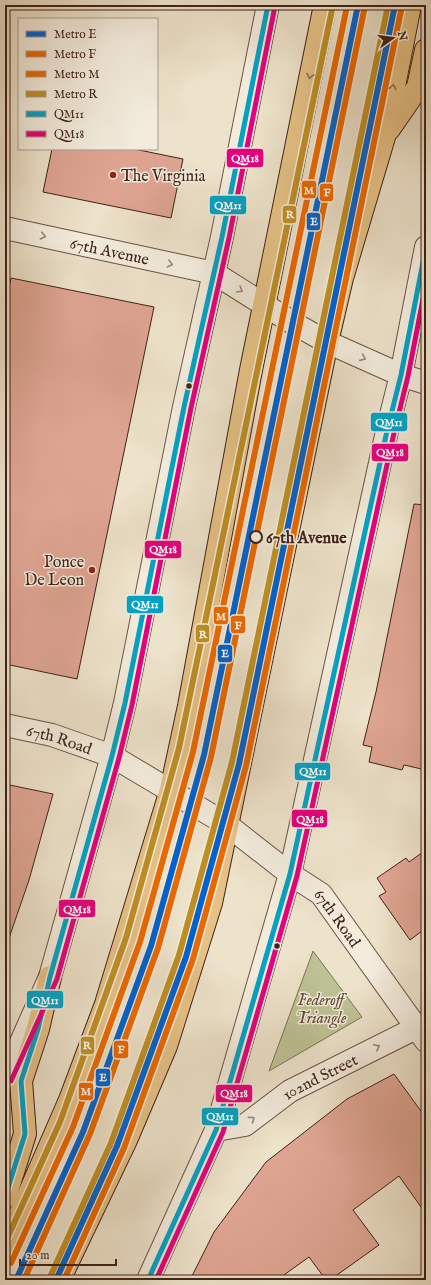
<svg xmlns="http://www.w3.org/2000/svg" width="431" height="1285" viewBox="0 0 431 1285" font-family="'IM FELL English',serif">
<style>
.green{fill:#bdc294;stroke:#7e7256}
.building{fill:#dea492;stroke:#3f2219}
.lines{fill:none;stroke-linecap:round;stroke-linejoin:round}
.minor-casing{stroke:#6a5245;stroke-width:24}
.major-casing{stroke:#3f2219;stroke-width:24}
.minor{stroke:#f3ecdd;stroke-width:22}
.major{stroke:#e6c185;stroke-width:22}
.bus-1-casing{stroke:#f3ecdd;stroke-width:8}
.bus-2-casing{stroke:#f3ecdd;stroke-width:8}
.bus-1{stroke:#03a2c5;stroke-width:5}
.bus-2{stroke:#e5007d;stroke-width:5}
.metro-1-casing{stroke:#f3ecdd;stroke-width:9}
.metro-2-casing{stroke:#f3ecdd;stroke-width:9}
.metro-3-casing{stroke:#f3ecdd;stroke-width:9}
.metro-4-casing{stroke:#f3ecdd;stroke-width:9}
.metro-1{stroke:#0062cf;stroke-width:6}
.metro-2{stroke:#eb6800;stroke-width:6}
.metro-3{stroke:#eb6800;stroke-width:6}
.metro-4{stroke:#bf8e22;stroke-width:6}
.oneway{stroke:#92724f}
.oneway2{stroke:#99877b}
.poi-dot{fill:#8f2418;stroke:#f3ecdd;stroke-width:1.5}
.bus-dot{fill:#3f2219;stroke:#f3ecdd;stroke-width:1.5}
.stop-dot{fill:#f3ecdd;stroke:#3f2219;stroke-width:2}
.labels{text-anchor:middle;stroke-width:3;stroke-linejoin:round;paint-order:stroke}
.poi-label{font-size:16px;fill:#3f2219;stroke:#f3ecdd;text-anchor:start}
.street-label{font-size:16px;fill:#3f2219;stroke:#f3ecdd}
.stop-label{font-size:16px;font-weight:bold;fill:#3f2219;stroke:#f3ecdd;text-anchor:start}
.park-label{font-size:16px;font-style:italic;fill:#5e4a38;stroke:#f3ecdd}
.line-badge{stroke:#f3ecdd;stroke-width:1.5}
.badge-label{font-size:11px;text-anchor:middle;font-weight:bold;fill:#fff}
</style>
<rect width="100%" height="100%" fill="#ede2ca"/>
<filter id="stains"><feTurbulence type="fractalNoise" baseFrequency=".005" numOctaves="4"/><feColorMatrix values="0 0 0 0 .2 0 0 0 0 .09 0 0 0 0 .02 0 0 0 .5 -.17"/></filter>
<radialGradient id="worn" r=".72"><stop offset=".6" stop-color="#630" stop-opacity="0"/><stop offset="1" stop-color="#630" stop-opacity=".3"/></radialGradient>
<path class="green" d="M313,951L362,1017L269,1071Z"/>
<g class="building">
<path d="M52,149H134L183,159L171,218L43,192Z"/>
<path d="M11,278L154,307L77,679L5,664V305Z"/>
<path d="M414,504L426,505V770L404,765L402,770L369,762L372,747L363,745L376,692Z"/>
<path d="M5,784L53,794L29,880L9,938L5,937Z"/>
<path d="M426,850V928L410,940L379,896L386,892L377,878L406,858L409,862Z"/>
<path d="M394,1074L426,1118V1214L399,1176L353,1210L379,1245L330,1280H326L309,1257L277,1280H190L214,1232L266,1162L347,1099Z"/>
</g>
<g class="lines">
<g class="minor-casing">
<g id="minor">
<path id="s1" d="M5,228L214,273L293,323L327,342L401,375L426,383"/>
<path id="s2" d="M5,725L52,735L112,756L226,824L290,874L321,894L426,1041"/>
<path d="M5,1078L50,977L112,756L125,703L184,407L222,237L268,5"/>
<path id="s3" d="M216,1130L245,1125L290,1091L426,1023"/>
<path d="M148,1280L216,1130L290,874L387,431L401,375L426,247"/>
</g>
</g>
<g class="major-casing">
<g id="major">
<path d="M389,129L418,87L426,50"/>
<path d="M5,1197L25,1134L21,1081L38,1029L50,977"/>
<path d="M5,1249L70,1100L106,1004L171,790L189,706L251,370L325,5"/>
<path d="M59,1280L126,1140L166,1046L211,903L327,342L342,278L384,137L410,5"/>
</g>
</g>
<use href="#minor" class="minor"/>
<use href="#major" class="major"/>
<g class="bus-1-casing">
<g id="bus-1">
<path d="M5,1197L25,1134L21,1081L38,1029L50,977L112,756L125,703L184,407L222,237L268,5"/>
<path d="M148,1280L216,1130L290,874L387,431L401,375L426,247"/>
</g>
</g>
<g class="bus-2-casing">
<g id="bus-2">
<path d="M11,1081L57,979L119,758L132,705L191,408L229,238L275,6"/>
<path d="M156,1280L223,1132L297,876L394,433L408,376L426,284"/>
</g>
</g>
<use href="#bus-1" class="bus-1"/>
<use href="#bus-2" class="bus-2"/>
<g class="metro-1-casing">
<g id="metro-1">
<path d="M16,1280L83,1132L151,946L204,755L358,5"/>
<path d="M56,1280L117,1146L186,957L239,764L395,5"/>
</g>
</g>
<g class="metro-2-casing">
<path id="metro-2" d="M24,1280L90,1134L158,948L211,757L365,6"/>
</g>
<g class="metro-3-casing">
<g id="metro-3">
<path d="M11,1263L73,1127L140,942L193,752L347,6"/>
<path d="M64,1280L124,1148L193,959L246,766L402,6"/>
</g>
</g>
<g class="metro-4-casing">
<g id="metro-4">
<path d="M5,1243L60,1122L126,938L179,748L333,5"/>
<path d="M50,1277L111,1143L179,955L232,762L388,5"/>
</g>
</g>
<use href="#metro-1" class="metro-1"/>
<use href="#metro-2" class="metro-2"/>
<use href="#metro-3" class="metro-3"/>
<use href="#metro-4" class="metro-4"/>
</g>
<defs><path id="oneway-chevron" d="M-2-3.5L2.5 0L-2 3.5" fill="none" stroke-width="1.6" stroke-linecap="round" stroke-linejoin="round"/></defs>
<g class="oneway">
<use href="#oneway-chevron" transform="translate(310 76) rotate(101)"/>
<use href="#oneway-chevron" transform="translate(393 87) rotate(-79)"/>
</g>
<g class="oneway2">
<use href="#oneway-chevron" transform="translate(43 236) rotate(12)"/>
<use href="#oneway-chevron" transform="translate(170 264) rotate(13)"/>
<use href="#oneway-chevron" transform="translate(240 290) rotate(30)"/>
<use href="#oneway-chevron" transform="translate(363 358) rotate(24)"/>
<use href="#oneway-chevron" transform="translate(377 1047) rotate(-27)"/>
<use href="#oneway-chevron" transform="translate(252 1119) rotate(-37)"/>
</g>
<g class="poi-dot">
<circle cx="113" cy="175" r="4"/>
<circle cx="92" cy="570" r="4"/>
</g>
<g class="bus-dot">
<circle cx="189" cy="386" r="3.5"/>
<circle cx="277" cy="946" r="3.5"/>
</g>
<circle class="stop-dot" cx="256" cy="537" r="6"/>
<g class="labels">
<g class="poi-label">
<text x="121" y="181">The Virginia</text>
<text x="84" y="567" text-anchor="end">Ponce<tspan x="84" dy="18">De Leon</tspan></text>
</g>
<g class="street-label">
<text dy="6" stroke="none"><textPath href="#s1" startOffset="107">67th Avenue</textPath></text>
<text dy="6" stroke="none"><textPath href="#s2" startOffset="56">67th Road</textPath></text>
<text dy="6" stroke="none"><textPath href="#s2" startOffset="391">67th Road</textPath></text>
<text dy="6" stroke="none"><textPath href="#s3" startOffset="119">102nd Street</textPath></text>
</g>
<g class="stop-label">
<text x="266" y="543">67th Avenue</text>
</g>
<g class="park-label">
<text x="321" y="1005">Federoff<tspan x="321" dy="18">Triangle</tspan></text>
</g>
</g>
<g class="line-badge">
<rect x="226" y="148" width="38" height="20" rx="4" fill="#e5007d"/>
<rect x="301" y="180" width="16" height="19" rx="4" fill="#eb6800"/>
<rect x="319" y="183" width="15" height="19" rx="4" fill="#eb6800"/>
<rect x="209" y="195" width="38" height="20" rx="4" fill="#03a2c5"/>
<rect x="282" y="205" width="15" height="19" rx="4" fill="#bf8e22"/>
<rect x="306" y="212" width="15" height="19" rx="4" fill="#0062cf"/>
<rect x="370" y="412" width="38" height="20" rx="4" fill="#03a2c5"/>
<rect x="371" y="443" width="38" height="19" rx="4" fill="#e5007d"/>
<rect x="144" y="540" width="38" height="19" rx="4" fill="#e5007d"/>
<rect x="126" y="595" width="38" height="19" rx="4" fill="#03a2c5"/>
<rect x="213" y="606" width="16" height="19" rx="4" fill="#eb6800"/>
<rect x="230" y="615" width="16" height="19" rx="4" fill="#eb6800"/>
<rect x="195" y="624" width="15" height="19" rx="4" fill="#bf8e22"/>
<rect x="217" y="644" width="16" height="19" rx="4" fill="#0062cf"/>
<rect x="294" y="762" width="37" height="19" rx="4" fill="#03a2c5"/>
<rect x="291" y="809" width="37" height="19" rx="4" fill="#e5007d"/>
<rect x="58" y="899" width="38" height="19" rx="4" fill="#e5007d"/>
<rect x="26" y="990" width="38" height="19" rx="4" fill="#03a2c5"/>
<rect x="80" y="1036" width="15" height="19" rx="4" fill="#bf8e22"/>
<rect x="113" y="1040" width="16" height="19" rx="4" fill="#eb6800"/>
<rect x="95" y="1068" width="16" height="19" rx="4" fill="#0062cf"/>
<rect x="78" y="1082" width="16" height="19" rx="4" fill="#eb6800"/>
<rect x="215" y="1084" width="38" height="19" rx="4" fill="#e5007d"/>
<rect x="201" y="1107" width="38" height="19" rx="4" fill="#03a2c5"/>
</g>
<g class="badge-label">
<text x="245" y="162">QM18</text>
<text x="309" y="194">M</text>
<text x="327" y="196">F</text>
<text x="228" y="209">QM11</text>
<text x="290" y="218">R</text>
<text x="314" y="225">E</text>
<text x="389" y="426">QM11</text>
<text x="390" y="456">QM18</text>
<text x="163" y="553">QM18</text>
<text x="145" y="608">QM11</text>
<text x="221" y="620">M</text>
<text x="238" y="629">F</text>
<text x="203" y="638">R</text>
<text x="225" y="657">E</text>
<text x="313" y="775">QM11</text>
<text x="310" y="823">QM18</text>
<text x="77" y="913">QM18</text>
<text x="45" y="1004">QM11</text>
<text x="87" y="1049">R</text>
<text x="121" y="1053">F</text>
<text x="103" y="1081">E</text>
<text x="86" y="1095">M</text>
<text x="234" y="1097">QM18</text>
<text x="220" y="1120">QM11</text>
</g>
<rect width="431" height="1285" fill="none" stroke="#ede2ca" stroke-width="20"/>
<rect x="6" y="6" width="419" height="1273" fill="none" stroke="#3f2219" stroke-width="2"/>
<rect x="10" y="10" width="411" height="1265" fill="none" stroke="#3f2219"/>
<rect x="18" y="18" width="140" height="132" fill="#f3ecdd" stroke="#ab9b8f"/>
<rect x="26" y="31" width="20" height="6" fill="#0062cf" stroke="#ab9b8f"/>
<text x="54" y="38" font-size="12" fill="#3f2219">Metro E</text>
<rect x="26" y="51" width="20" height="6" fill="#eb6800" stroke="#ab9b8f"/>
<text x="54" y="58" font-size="12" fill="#3f2219">Metro F</text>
<rect x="26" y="71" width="20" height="6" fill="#eb6800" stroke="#ab9b8f"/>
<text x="54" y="78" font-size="12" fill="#3f2219">Metro M</text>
<rect x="26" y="91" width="20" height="6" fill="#bf8e22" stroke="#ab9b8f"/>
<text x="54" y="98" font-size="12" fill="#3f2219">Metro R</text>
<rect x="26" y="111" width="20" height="6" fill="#03a2c5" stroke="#ab9b8f"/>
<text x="54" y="118" font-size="12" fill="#3f2219">QM11</text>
<rect x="26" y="131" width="20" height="6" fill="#e5007d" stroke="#ab9b8f"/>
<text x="54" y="138" font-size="12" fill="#3f2219">QM18</text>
<g transform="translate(393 38) rotate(76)" stroke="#f3ecdd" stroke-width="3" paint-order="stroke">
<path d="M0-3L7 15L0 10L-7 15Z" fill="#3f2219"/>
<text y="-6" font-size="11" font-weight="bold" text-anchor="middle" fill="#3f2219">N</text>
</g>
<path d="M20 1259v6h96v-6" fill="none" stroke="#3f2219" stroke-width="2"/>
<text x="26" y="1259" font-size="12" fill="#3f2219" stroke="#f3ecdd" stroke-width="3" paint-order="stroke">20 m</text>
<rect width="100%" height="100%" filter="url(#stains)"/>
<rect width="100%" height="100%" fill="url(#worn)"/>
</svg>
